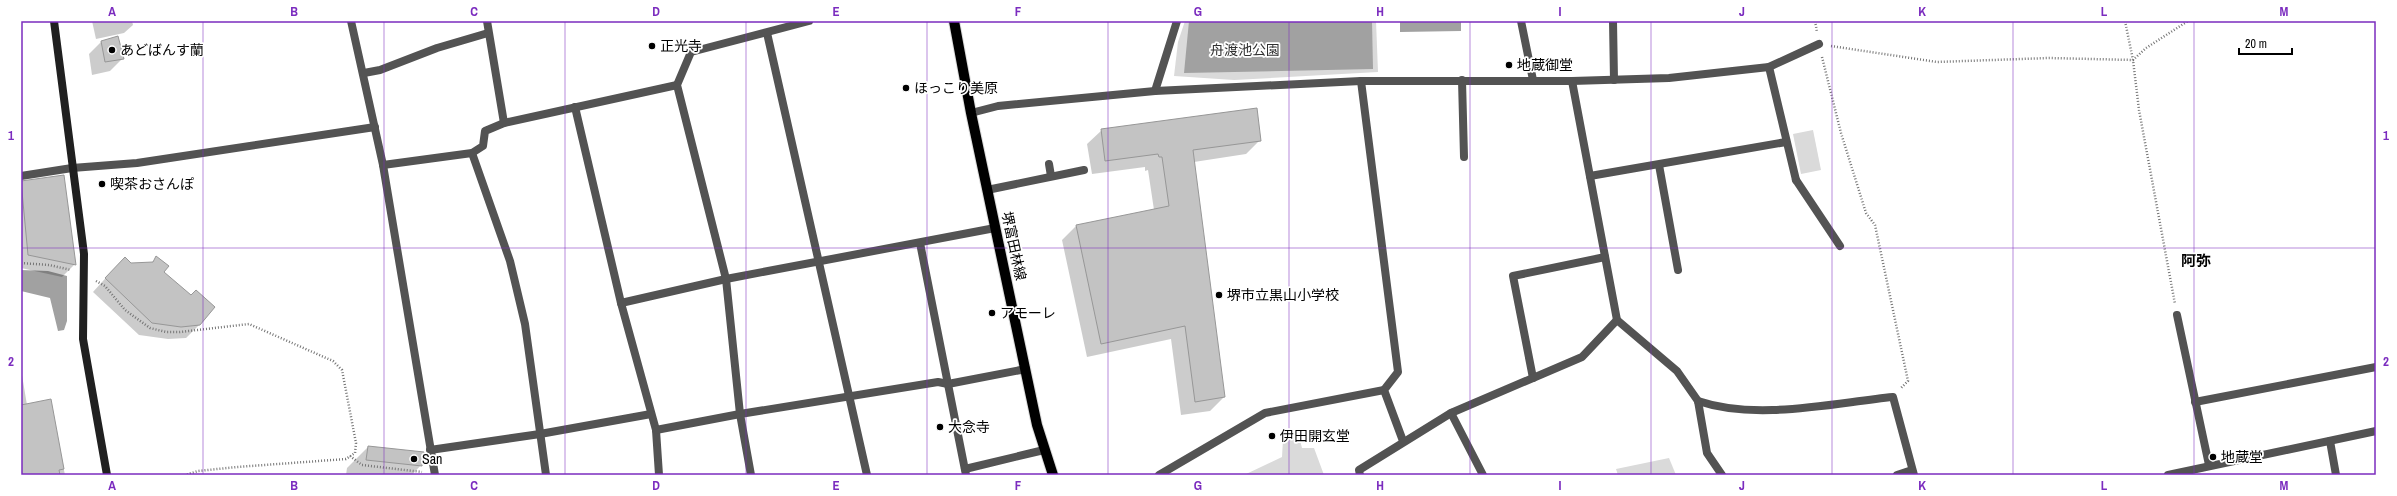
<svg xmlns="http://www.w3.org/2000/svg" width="2397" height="496" viewBox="0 0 2397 496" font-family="'Archivo Narrow','Noto Sans JP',sans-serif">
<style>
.green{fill:#dadada}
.water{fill:#a1a1a1}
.shadow{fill:#0003}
.building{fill:#c3c3c3;stroke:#979797}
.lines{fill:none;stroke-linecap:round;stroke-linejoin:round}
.primary-casing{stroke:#dbdbdb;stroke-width:12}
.path{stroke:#757575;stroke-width:2.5;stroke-dasharray:1 2;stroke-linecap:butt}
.lane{stroke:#535353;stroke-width:8}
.street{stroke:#535353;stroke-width:8}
.secondary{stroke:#202020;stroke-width:8}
.primary{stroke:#000;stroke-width:10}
.grid{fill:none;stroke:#7b2cbf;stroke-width:1;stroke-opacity:0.55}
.poi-dot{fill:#000;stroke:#fff;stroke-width:1.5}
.labels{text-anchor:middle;stroke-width:3.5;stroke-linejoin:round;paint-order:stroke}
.poi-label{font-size:14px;fill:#000;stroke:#fff;text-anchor:start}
.park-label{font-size:14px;fill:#313131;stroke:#fff}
.street-label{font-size:14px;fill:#000;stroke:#fff}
.neighbourhood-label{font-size:15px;font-weight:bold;fill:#000;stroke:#fff}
.neatline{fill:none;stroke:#7b2cbf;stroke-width:1.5}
.grid-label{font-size:13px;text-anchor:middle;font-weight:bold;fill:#7b2cbf}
</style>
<rect width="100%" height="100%" fill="#fff"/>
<g class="green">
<path d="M1185,21H1376L1378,72L1234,80L1174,76L1178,42Z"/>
<path d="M1813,130L1821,170L1801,174L1793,134Z"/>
<path d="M1299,436L1302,448H1314L1324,475H1244L1282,457L1283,439Z"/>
<path d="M1669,458L1676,475H1618L1616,469Z"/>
</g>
<g class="water">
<path d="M1189,21H1372L1373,69L1184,73Z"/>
<path d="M1400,21H1461V31L1400,32Z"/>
<path d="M21,270L48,271L67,276V321L64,330L58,331L50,298L21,291Z"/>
</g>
<g class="shadow">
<path d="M92,21H132L133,25L124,33L96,39Z"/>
<path d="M101,42L123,58L110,71L92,75L89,54Z"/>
<path d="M1102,130L1260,140L1246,154L1194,162L1224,397L1210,411L1181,415L1171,339L1087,357L1062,240L1076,226L1154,210L1148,170L1145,171V167L1092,174L1087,144Z"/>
<path d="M63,176L75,264L62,277L21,268V182Z"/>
<path d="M157,258L163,273L199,325L186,338L168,339L139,335L93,292L112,271L130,264L151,263Z"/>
<path d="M21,369L27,405L50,400L65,475H21Z"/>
<path d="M368,447L421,465L412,475H346L347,468Z"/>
</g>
<g class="building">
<path d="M118,36L124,59L105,62L101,41Z"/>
<path d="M1257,108L1261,141L1193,150L1225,397L1195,402L1185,326L1101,344L1076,225L1169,206L1162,157H1159L1158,154L1105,161L1101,129Z"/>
<path d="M64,175L76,265L28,255L21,181Z"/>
<path d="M156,256L169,266L164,272L191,295L196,290L215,307L200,325L181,327L152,323L105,278L125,257L131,263L153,262Z"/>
<path d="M51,399L64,469L59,470L60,475H21V405Z"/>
<path d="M368,446L424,452L422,466L366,460Z"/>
</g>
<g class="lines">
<g class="primary-casing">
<path id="primary" d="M954,21L971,113L1037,425L1053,475"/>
</g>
<g class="path">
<path d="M1815,21L1817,32"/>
<path d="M2125,21L2133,60L2139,110L2175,304"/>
<path d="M1831,46L1937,62L2049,58L2133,60L2146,48L2188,21"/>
<path d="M1822,57L1841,133L1866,213L1875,225L1908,381L1901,388"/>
<path d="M21,263L49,265L71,270"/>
<path d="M96,281L105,286L125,310L150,328L166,332H180L249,324L333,361L342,370L356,443L355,453L346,459L237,467L198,471L185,475"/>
<path d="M350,456L362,465L422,472"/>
</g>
<g class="lane">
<path d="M1521,21L1533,80"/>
<path d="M1613,21L1614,80"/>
<path d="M767,33L867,475"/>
<path d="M1796,180L1840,246"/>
<path d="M1698,401C1757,421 1832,403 1893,397L1914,475"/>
<path d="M1897,475L1912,470"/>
</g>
<g class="street">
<path d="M351,21L383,165L435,475"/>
<path d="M487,21L504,123"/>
<path d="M1769,67L1796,180"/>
<path d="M364,73L380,70L437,48L488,33"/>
<path d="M1462,80L1464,157"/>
<path d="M1361,81L1398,372L1384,390L1403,441"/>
<path d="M1572,81L1669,78L1769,67L1819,44"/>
<path d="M1155,91L1177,21"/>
<path d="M575,107L621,303L656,430L659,475"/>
<path d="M971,113L998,106L1155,91L1361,81H1572L1617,320L1677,371L1698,401L1707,453L1722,475"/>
<path d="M472,153L510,261L525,324L546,475"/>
<path d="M1049,164L1051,176"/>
<path d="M383,165L472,153L483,146L485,131L504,123L677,85"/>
<path d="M1659,165L1678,270"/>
<path d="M21,176L72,168L137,163L375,127"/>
<path d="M1590,176L1786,142"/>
<path d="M987,190L1084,170"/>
<path d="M920,243L966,475"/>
<path d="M621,303L726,279L995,228"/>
<path d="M2177,315L2209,465"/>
<path d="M1533,378L1513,276L1605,257"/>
<path d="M2195,402L2376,367"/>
<path d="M1451,413L1483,475"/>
<path d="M656,430L740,414L938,382L948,384L1026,369"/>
<path d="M2330,441L2336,475"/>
<path d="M430,450L540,434L651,414"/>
<path d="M965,469L1044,450"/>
<path d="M751,475L740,414L726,279L677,85L691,52L809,21"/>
<path d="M1159,475L1265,413L1384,390"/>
<path d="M1360,475L1359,470L1451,413L1582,357L1617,320"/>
<path d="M2168,475L2376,431"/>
</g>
<path class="secondary" d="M54,21L84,254L83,339L107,475"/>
<use href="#primary" class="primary"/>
</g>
<path class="grid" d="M203,21V475M384,21V475M565,21V475M746,21V475M927,21V475M1108,21V475M1289,21V475M1470,21V475M1651,21V475M1832,21V475M2013,21V475M2194,21V475M21,248H2376"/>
<g class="poi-dot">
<circle cx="652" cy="46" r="4"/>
<circle cx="112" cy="50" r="4"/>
<circle cx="1509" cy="65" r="4"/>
<circle cx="906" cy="88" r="4"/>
<circle cx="102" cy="184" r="4"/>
<circle cx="1219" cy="295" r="4"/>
<circle cx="992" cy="313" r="4"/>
<circle cx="940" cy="427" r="4"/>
<circle cx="1272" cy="436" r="4"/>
<circle cx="2213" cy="457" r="4"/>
<circle cx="414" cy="459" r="4"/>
</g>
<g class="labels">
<g class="poi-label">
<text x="660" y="51">正光寺</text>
<text x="120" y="55">あどばんす蘭</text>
<text x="1517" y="70">地蔵御堂</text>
<text x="914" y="93">ほっこり美原</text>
<text x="110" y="189">喫茶おさんぽ</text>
<text x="1227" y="300">堺市立黒山小学校</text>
<text x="1000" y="318">アモーレ</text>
<text x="948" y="432">大念寺</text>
<text x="1280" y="441">伊田開玄堂</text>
<text x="2221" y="462">地蔵堂</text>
<text x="422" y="464">San</text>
</g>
<g class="park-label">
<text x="1245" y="55">舟渡池公園</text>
</g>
<g class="street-label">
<text transform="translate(1014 246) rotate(78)" y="5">堺富田林線</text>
</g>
<g class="neighbourhood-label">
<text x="2196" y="266">阿弥</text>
</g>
</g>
<rect width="2397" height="496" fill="none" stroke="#ffffff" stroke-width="44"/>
<path d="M2239 48v6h53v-6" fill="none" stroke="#000000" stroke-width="2"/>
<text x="2245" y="48" font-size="12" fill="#000000" stroke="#ffffff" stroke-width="3" paint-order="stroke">20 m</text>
<rect x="22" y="22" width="2353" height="452" class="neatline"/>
<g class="grid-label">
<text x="112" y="16">A</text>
<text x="294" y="16">B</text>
<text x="474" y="16">C</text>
<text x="656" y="16">D</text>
<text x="836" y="16">E</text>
<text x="1018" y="16">F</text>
<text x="1198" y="16">G</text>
<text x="1380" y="16">H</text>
<text x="1560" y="16">I</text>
<text x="1742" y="16">J</text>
<text x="1922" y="16">K</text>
<text x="2104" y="16">L</text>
<text x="2284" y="16">M</text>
<text x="11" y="140">1</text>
<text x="2386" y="140">1</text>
<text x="11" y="366">2</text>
<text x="2386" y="366">2</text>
<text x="112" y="490">A</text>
<text x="294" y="490">B</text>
<text x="474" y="490">C</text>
<text x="656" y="490">D</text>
<text x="836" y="490">E</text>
<text x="1018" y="490">F</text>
<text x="1198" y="490">G</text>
<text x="1380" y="490">H</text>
<text x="1560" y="490">I</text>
<text x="1742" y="490">J</text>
<text x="1922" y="490">K</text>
<text x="2104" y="490">L</text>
<text x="2284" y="490">M</text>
</g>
</svg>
